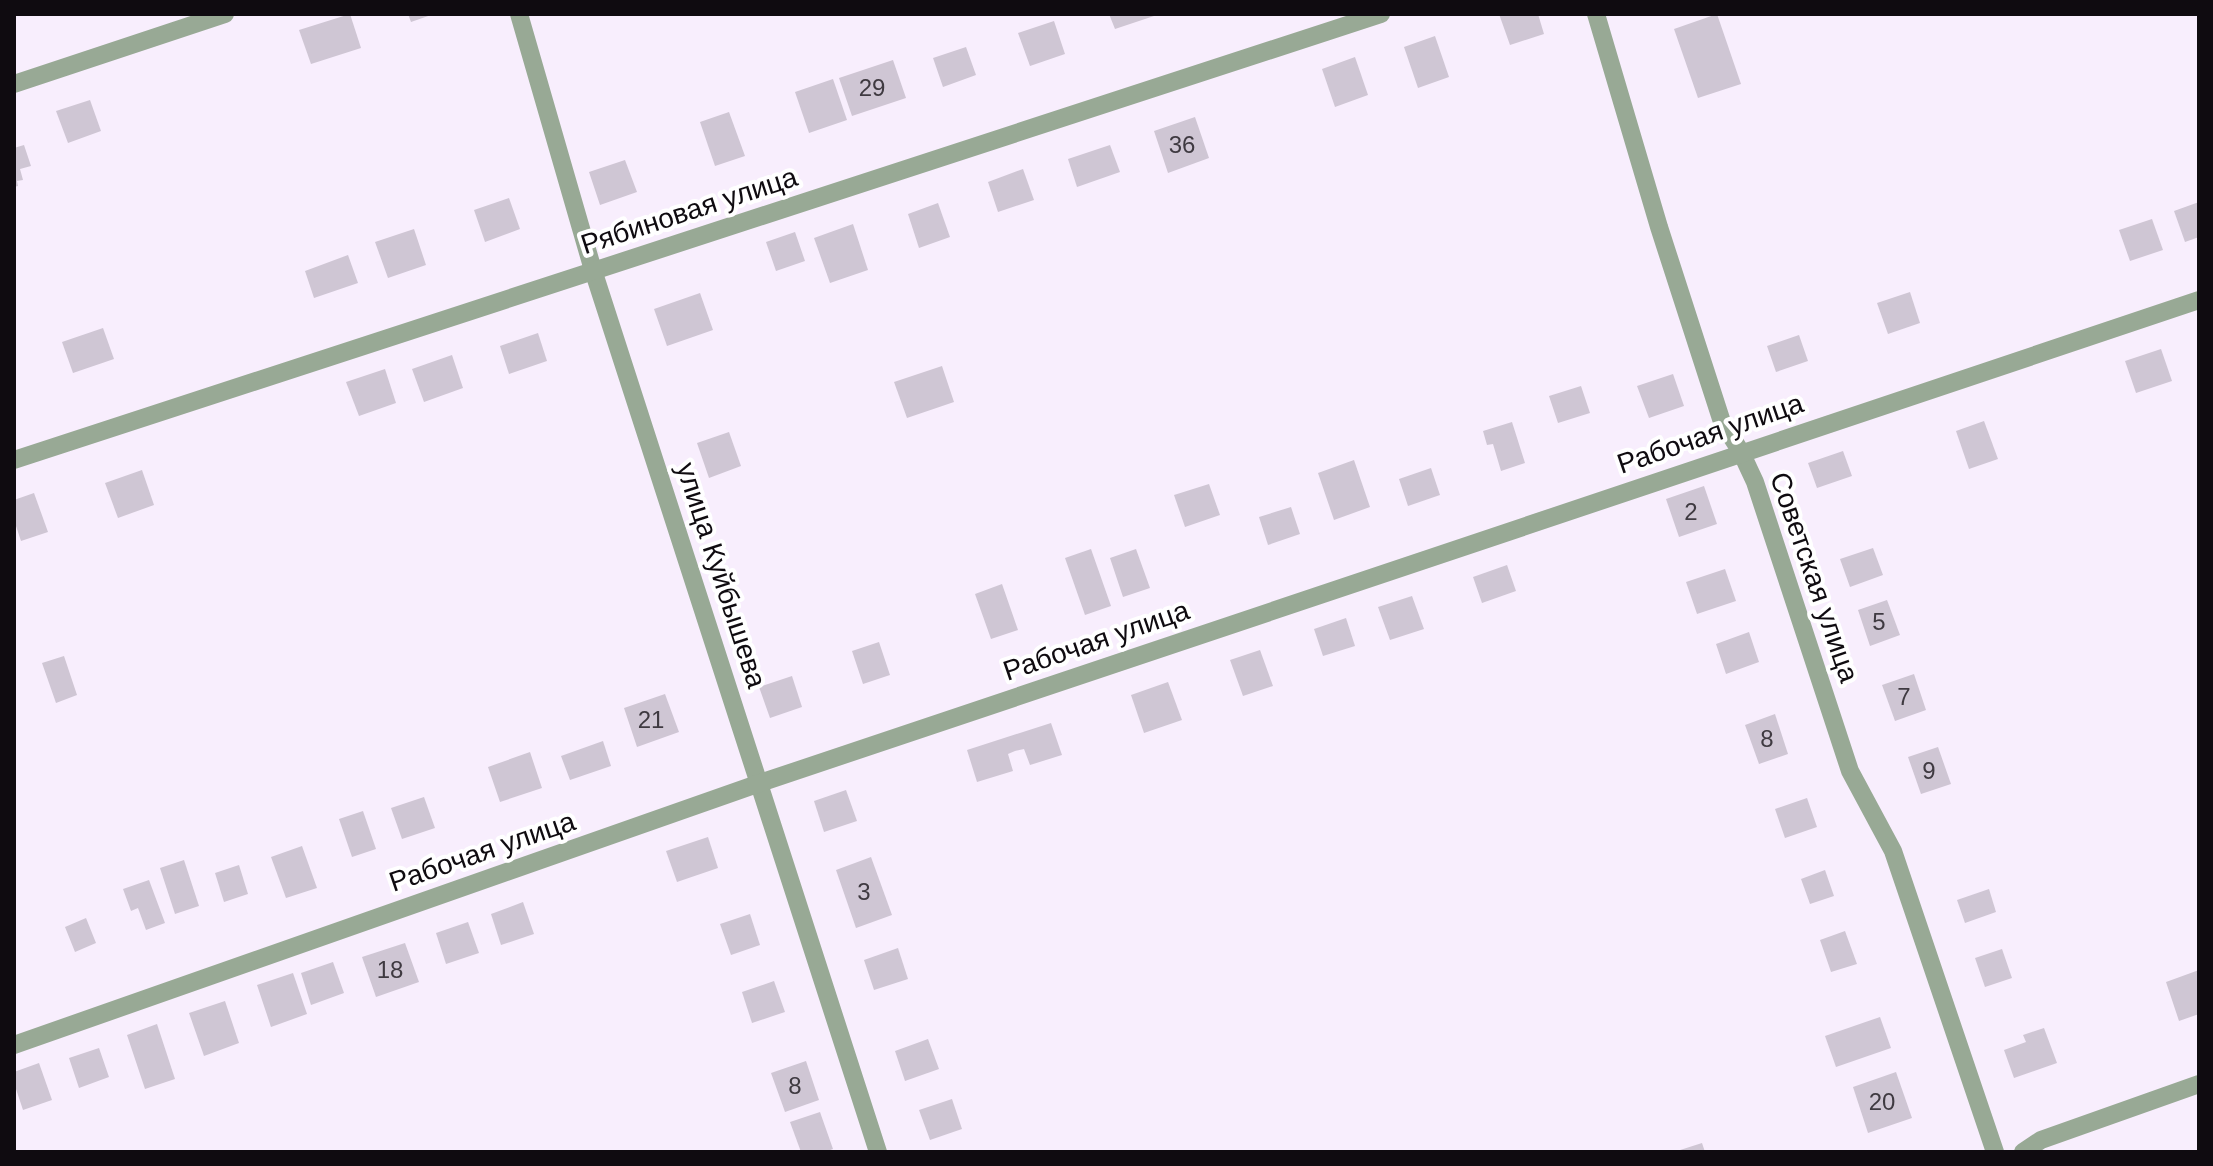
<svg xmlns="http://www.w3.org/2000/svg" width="2213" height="1166" viewBox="0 0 2213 1166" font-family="Helvetica,sans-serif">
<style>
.building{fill:#cfc6d4}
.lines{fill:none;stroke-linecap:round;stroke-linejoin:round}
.street{stroke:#98a995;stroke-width:18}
.labels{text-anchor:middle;stroke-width:8;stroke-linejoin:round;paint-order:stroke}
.number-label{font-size:24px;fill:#3f3a41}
.street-label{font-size:28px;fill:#0f0b10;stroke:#fff}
</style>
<rect width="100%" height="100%" fill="#f8eefd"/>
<g class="building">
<path d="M350,14L361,48L311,64L299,30Z"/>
<path d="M408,14H434L411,22Z"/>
<path d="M1109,14H1157V15L1115,29Z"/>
<path d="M1499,14H1538L1544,34L1510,45Z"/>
<path d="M1717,14L1741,84L1698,98L1674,29Z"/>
<path d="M1054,21L1065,54L1030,66L1018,33Z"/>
<path d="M1435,36L1449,77L1418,88L1404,47Z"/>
<path d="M966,47L976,75L943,87L933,58Z"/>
<path d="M1355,57L1368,95L1335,107L1322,69Z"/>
<path d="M893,60L906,98L852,116L839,78Z"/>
<path d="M833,79L847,120L809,133L795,92Z"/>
<path d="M90,100L101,131L68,143L56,111Z"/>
<path d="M729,112L745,156L715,166L700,122Z"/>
<path d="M1195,117L1209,158L1168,173L1154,131Z"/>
<path d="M24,145L31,166L20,169L23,180L17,181L18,186L14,187V148Z"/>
<path d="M1110,145L1120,172L1077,187L1068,159Z"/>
<path d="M625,160L637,192L600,205L589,172Z"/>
<path d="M1023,169L1034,200L998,212L988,182Z"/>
<path d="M509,198L520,229L485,242L474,210Z"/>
<path d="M2199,202V237L2185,242L2174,211Z"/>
<path d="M938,203L950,237L919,248L908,214Z"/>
<path d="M2152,219L2163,250L2130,261L2119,230Z"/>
<path d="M853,224L868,270L830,283L814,238Z"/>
<path d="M414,229L426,265L388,278L375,242Z"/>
<path d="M795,232L805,261L776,271L766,242Z"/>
<path d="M348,255L358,283L314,298L305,271Z"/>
<path d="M1910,292L1920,323L1888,334L1877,303Z"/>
<path d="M700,293L713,330L667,346L654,309Z"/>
<path d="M103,328L114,359L73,373L62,342Z"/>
<path d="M538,333L547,361L509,374L500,346Z"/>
<path d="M1799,335L1808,361L1776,372L1767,346Z"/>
<path d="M2161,349L2172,381L2136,393L2125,361Z"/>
<path d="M452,355L463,388L424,402L412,369Z"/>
<path d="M942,366L954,402L907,418L894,382Z"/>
<path d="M385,369L396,403L359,416L346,382Z"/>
<path d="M1673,374L1684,406L1649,418L1637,386Z"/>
<path d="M1581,386L1590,413L1558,423L1549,396Z"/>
<path d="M1984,421L1998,459L1969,469L1956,431Z"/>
<path d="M1512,422L1525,463L1501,471L1493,444L1487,445L1483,431Z"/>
<path d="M729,432L741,466L709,478L697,443Z"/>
<path d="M1843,451L1852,476L1817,488L1808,463Z"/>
<path d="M1354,460L1370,507L1334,520L1318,473Z"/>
<path d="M1431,468L1440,495L1408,506L1399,479Z"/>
<path d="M142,470L154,505L118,518L105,483Z"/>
<path d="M1209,484L1220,515L1185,527L1174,495Z"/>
<path d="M1704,486L1717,524L1679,537L1666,499Z"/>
<path d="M34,493L48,532L21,541L14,520V500Z"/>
<path d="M1291,507L1300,534L1268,545L1259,517Z"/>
<path d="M1873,548L1883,575L1850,587L1840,559Z"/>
<path d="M1091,549L1111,606L1085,615L1065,558Z"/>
<path d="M1136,549L1150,588L1123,597L1110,558Z"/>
<path d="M1507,565L1516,591L1482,603L1473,577Z"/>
<path d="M1725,569L1736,601L1697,614L1686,582Z"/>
<path d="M1002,584L1018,630L991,639L975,594Z"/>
<path d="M1412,596L1424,629L1390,640L1378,607Z"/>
<path d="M1887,600L1900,635L1870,646L1858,610Z"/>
<path d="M1346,618L1355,646L1323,656L1314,629Z"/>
<path d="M1749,632L1759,662L1726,674L1716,644Z"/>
<path d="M879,642L890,675L863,684L852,651Z"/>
<path d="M1260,650L1273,686L1243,696L1230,660Z"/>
<path d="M64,656L77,695L56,703L42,663Z"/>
<path d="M1914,674L1926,710L1895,721L1882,685Z"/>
<path d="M792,676L802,707L770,718L759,687Z"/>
<path d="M1168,682L1182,720L1144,733L1131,695Z"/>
<path d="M665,694L679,732L637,747L624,708Z"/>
<path d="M1775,714L1788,754L1759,764L1745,725Z"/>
<path d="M1051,723L1062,755L1030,765L1024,749L1015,751L1008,754L1013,771L977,782L967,750Z"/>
<path d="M603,741L611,766L570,780L561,756Z"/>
<path d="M1938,747L1951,784L1921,794L1908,757Z"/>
<path d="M530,752L542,788L500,802L488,767Z"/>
<path d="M846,790L857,821L824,832L814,801Z"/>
<path d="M424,797L435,828L402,839L391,808Z"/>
<path d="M1807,798L1817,827L1785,838L1775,809Z"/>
<path d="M363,811L376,849L352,857L339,819Z"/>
<path d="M708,837L718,868L677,882L666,851Z"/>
<path d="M302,846L317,888L286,898L271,857Z"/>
<path d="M871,857L892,915L856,928L836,870Z"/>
<path d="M184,860L199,906L175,914L160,868Z"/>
<path d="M239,865L248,894L224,902L215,873Z"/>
<path d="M1825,870L1834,896L1810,904L1801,879Z"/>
<path d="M149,880L165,923L146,930L138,908L131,911L123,889Z"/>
<path d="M1989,889L1996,912L1965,923L1957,900Z"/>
<path d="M523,902L534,934L501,945L491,914Z"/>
<path d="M750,914L760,945L731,955L720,924Z"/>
<path d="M86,918L96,943L75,952L65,927Z"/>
<path d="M468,922L479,953L446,964L436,933Z"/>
<path d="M1845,931L1857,964L1831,972L1820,940Z"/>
<path d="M405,943L419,982L376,997L362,957Z"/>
<path d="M898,948L908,979L874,990L864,960Z"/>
<path d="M2002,949L2012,978L1985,987L1975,958Z"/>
<path d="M333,962L344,993L311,1005L301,973Z"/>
<path d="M2199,970V1014L2179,1021L2166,982Z"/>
<path d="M293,973L307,1014L271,1027L257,985Z"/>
<path d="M774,981L785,1012L752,1023L742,992Z"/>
<path d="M225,1001L239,1043L204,1056L189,1013Z"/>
<path d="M1880,1017L1891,1048L1836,1067L1825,1036Z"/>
<path d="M157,1024L175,1079L145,1089L127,1035Z"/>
<path d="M2044,1028L2057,1063L2014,1078L2004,1050L2026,1042L2023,1035Z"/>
<path d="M928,1039L939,1069L905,1081L895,1051Z"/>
<path d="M99,1048L109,1077L79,1088L69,1058Z"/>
<path d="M806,1061L819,1100L785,1112L771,1073Z"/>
<path d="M39,1063L52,1100L23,1110L14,1083V1072Z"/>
<path d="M1896,1072L1912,1118L1868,1133L1853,1087Z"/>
<path d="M952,1099L962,1129L930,1140L919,1110Z"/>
<path d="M820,1112L833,1149L825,1152H801L790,1122Z"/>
<path d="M1702,1143L1705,1152H1677V1151Z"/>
</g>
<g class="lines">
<g class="street">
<path d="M519,14L593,270L878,1152"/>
<path d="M1596,14L1659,227L1722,422L1741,452L1755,482L1850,771L1893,851L1995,1152"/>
<path d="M14,84L225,14"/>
<path d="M14,460L1381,14"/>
<path d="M14,1045L760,783L2199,300"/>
<path d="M2023,1152L2041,1140L2199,1084"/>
</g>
</g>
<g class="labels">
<g class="number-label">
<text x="872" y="96">29</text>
<text x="1182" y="153">36</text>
<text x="1691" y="520">2</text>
<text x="1879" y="630">5</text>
<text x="1904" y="705">7</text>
<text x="651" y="728">21</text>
<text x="1767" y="747">8</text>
<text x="1929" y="779">9</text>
<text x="864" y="900">3</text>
<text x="390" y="978">18</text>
<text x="795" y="1094">8</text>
<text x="1882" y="1110">20</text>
</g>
<g class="street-label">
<text transform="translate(689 210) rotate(-18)" y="10">Рябиновая улица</text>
<text transform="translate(1710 433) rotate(-19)" y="10">Рабочая улица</text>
<text transform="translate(722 575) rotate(72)" y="10">улица Куйбышева</text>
<text transform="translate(1815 577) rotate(71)" y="10">Советская улица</text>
<text transform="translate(1096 640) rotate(-19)" y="10">Рабочая улица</text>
<text transform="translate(482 851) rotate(-19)" y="10">Рабочая улица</text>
</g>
</g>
<rect width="2213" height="1166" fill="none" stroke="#0f0b10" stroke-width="32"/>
</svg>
